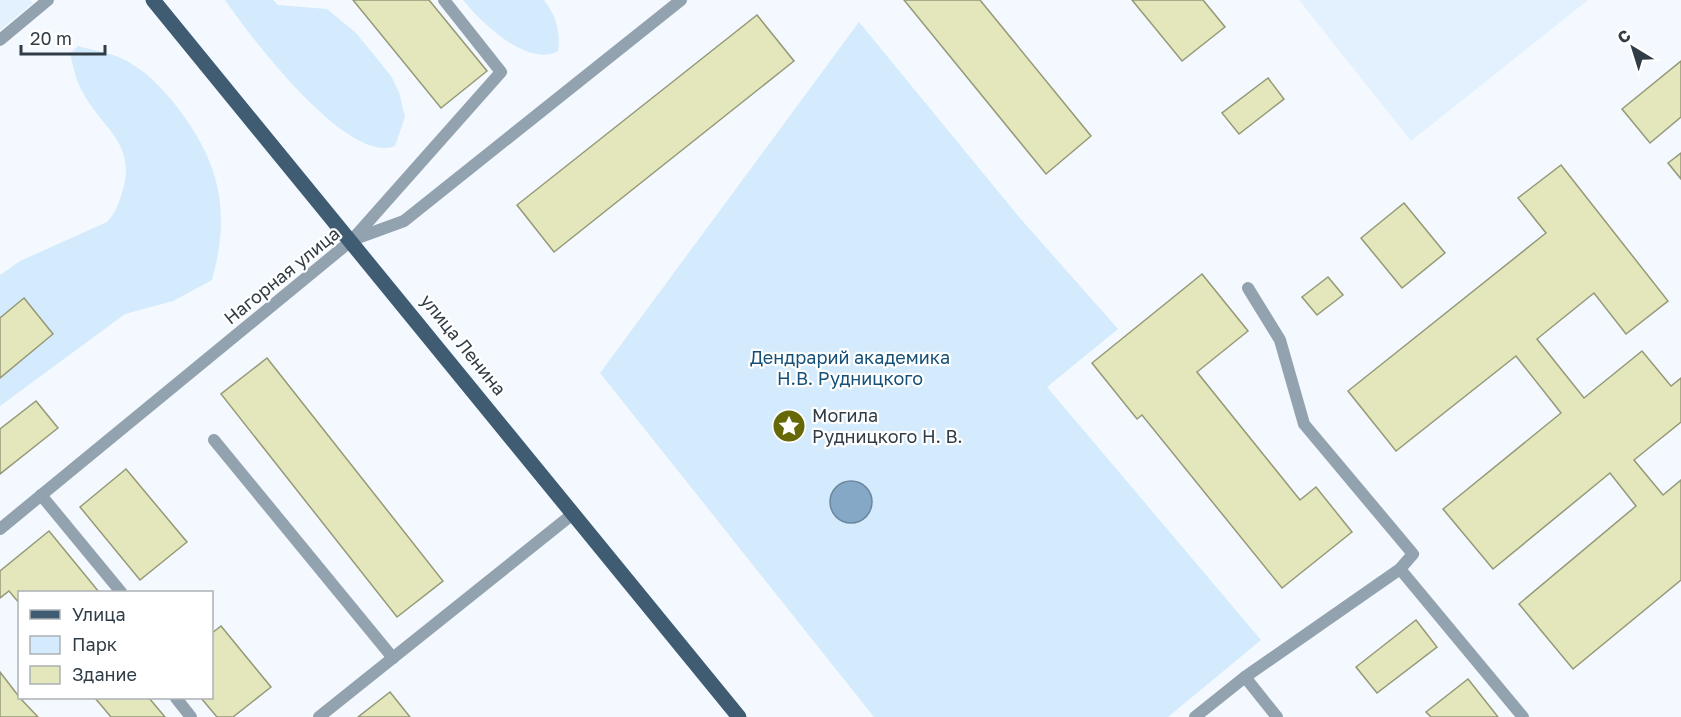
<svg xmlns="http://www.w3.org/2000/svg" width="1681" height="717" viewBox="0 0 1681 717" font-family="'Golos Text',sans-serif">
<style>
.built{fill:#e2f1fd}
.green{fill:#d4eafd}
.water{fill:#84a8c5;stroke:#6b889f;stroke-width:1.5}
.building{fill:#e3e7bb;stroke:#969978;stroke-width:1.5}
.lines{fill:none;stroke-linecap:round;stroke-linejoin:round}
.service{stroke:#92a2af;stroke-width:12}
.minor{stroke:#92a2af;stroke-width:12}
.primary{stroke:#405c72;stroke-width:15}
.labels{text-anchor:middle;stroke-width:4.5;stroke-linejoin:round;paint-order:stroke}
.street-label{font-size:18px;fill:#303c46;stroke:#fff}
.park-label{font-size:18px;fill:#145077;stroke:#fff}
.poi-label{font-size:18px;fill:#303c46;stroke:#fff;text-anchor:start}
</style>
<rect width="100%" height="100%" fill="#f3f9fe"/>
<g class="built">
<path d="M0,0H30L33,3L0,30Z"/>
<path d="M1299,0H1588L1411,141Z"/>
</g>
<g class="green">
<path d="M225,0H273L278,5L327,9L356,33L391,76L399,92L405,117L395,146C347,165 250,36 225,0Z"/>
<path d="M463,0H544C556,15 561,33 558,51C527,68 480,21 463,0Z"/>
<path d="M859,22L1019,217L1118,329L1047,387L1261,640L1168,717H874L600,373Z"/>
<path d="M78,46C94,51 113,53 127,61C148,73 162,88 177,107C220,163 231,211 212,280L173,301L125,314L0,406V275L20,261L107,222C116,213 118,204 122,193C139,141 97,126 79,85C75,76 73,64 70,54Z"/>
</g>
<circle class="water" cx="851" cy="502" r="21"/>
<g class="building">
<path d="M353,0H429L487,71L441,108Z"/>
<path d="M904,0H980L1091,136L1046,174Z"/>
<path d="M1132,0H1203L1225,27L1182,61Z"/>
<path d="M757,15L794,61L554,252L517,205Z"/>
<path d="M1681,61V117L1650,143L1622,109Z"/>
<path d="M1268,78L1284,99L1239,134L1222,113Z"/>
<path d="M1681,153V179L1668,163Z"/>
<path d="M1561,165L1668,301L1626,334L1594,293L1537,339L1584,398L1642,351L1671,386L1681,378V422L1634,460L1663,495L1681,480V580L1573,669L1519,604L1636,506L1610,473L1493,569L1443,509L1561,413L1516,356L1396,451L1348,391L1546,233L1518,198Z"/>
<path d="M1404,203L1445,253L1402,288L1361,238Z"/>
<path d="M1202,274L1248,331L1197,372L1300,500L1316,487L1352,532L1282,588L1142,415L1137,419L1092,363Z"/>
<path d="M1328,277L1343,295L1317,315L1302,297Z"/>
<path d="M24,298L53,334L0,378V318Z"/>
<path d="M267,358L443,581L397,617L221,394Z"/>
<path d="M36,401L58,428L0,474V429Z"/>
<path d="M126,469L187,542L140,580L80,507Z"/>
<path d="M49,531L99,592H20V604L9,591L0,598V571Z"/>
<path d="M1416,620L1437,647L1377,693L1356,667Z"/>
<path d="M221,626L271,687L233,717H217L201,698H212V633Z"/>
<path d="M0,672L20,698L38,717H0Z"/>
<path d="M1468,679L1498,717H1431L1426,712Z"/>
<path d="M390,692L410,717H358Z"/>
<path d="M95,698H149L165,717H111Z"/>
</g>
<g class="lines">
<g class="service">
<path d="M352,240L501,72L444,0"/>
<path d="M214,440L393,658"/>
<path d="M41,495L121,592"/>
<path d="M1400,569L1523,717"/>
<path d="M1245,677L1400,569L1413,554L1304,424L1280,340L1248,288"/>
<path d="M176,698L191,717"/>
<path d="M319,717L574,513"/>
<path d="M1195,717L1245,677L1277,717"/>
</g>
<g class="minor">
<path d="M0,40L48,0"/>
<path d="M0,529L352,240L404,221L681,0"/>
</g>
<path class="primary" d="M153,0L739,717"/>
</g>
<defs>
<g id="sight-disc" transform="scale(1.725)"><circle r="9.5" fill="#666806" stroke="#fff"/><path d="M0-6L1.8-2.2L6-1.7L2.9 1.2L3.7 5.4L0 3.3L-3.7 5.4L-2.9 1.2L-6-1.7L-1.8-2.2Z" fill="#fff"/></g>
</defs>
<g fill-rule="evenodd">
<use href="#sight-disc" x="789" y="426"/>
</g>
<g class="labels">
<g class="street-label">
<text transform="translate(282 276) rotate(-39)" y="6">Нагорная улица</text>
<text transform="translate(463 345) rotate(51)" y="6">улица Ленина</text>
</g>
<g class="park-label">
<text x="850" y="364">Дендрарий академика<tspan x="850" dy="21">Н.В. Рудницкого</tspan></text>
</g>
<g class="poi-label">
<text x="812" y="422">Могила<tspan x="812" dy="21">Рудницкого Н. В.</tspan></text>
</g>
</g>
<rect x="18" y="591" width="195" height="108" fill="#ffffff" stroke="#acb1b5" stroke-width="1.5"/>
<rect x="30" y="610" width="30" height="9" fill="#405c72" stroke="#acb1b5" stroke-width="1.5"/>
<text x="72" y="621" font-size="18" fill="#303c46">Улица</text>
<rect x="30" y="636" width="30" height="18" fill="#d4eafd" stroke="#acb1b5" stroke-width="1.5"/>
<text x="72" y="651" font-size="18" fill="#303c46">Парк</text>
<rect x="30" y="666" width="30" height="18" fill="#e3e7bb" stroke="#acb1b5" stroke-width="1.5"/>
<text x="72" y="681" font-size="18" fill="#303c46">Здание</text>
<g transform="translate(1633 48) rotate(322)" stroke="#ffffff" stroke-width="4.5" paint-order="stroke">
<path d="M0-4.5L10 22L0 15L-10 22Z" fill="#303c46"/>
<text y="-9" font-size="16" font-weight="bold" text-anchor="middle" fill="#303c46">С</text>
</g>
<path d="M21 45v9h84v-9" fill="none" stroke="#303c46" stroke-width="3"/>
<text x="30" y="45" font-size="18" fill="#303c46" stroke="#ffffff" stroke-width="4.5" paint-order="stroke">20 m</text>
</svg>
